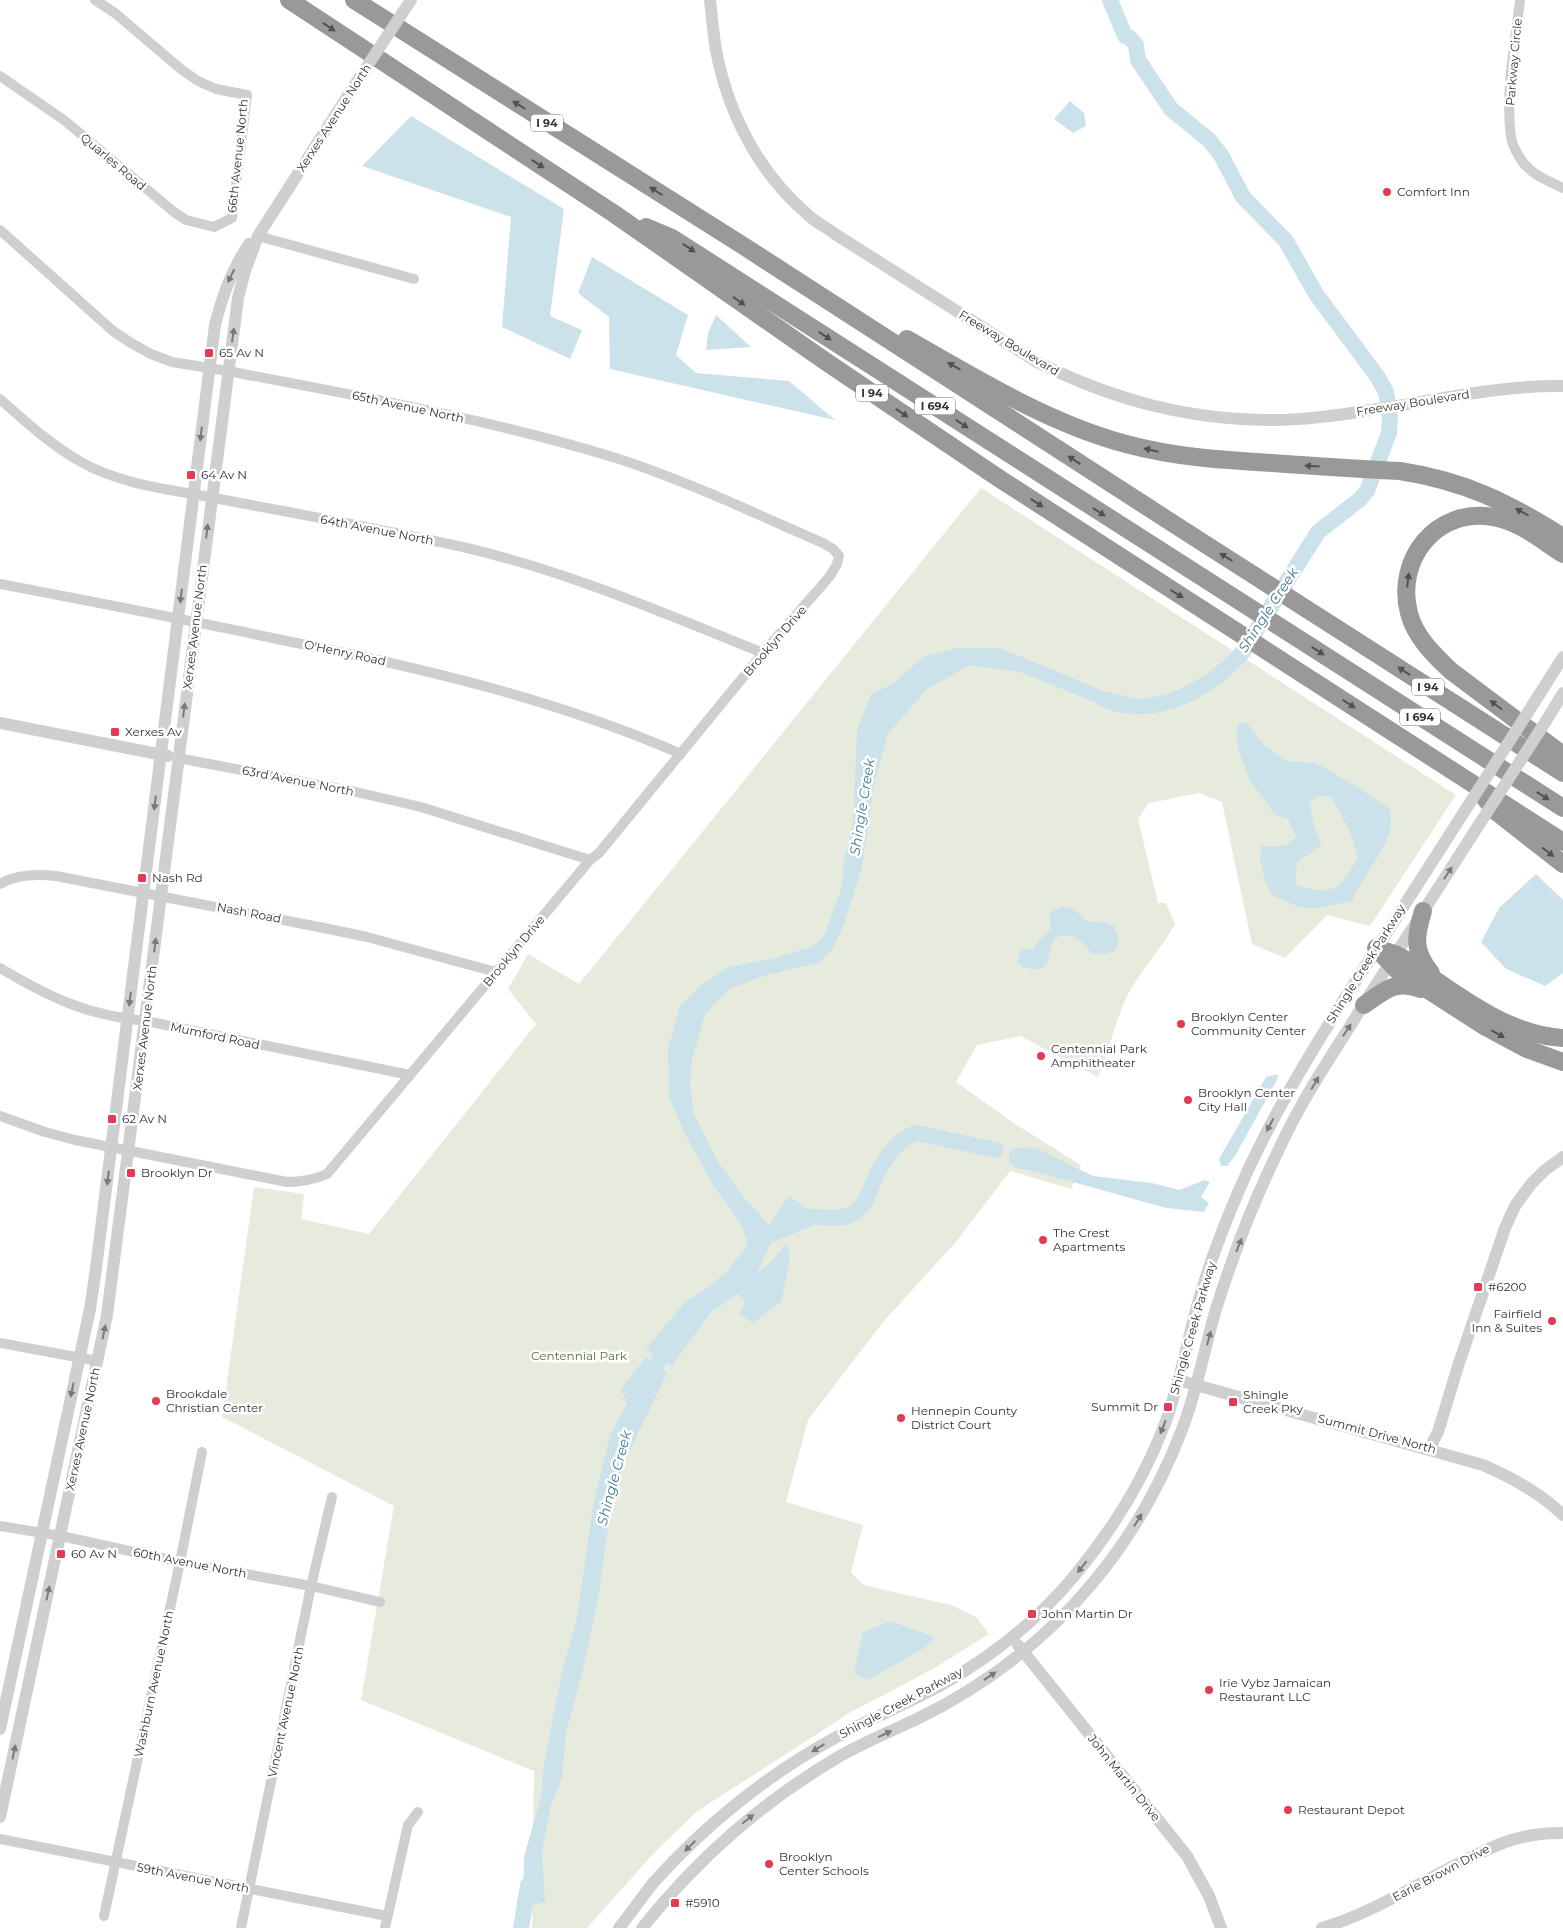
<svg xmlns="http://www.w3.org/2000/svg" width="1563" height="1928" viewBox="0 0 1563 1928" font-family="Montserrat,sans-serif">
<style>
.green{fill:#e6ebde}
.water{fill:#cce2eb;fill-rule:evenodd}
.lines{fill:none;stroke-linecap:round;stroke-linejoin:round}
.river{stroke:#cce2eb;stroke-width:16}
.minor{stroke:#cfcfcf;stroke-width:10}
.tertiary{stroke:#cfcfcf;stroke-width:12}
.motorway{stroke:#999;stroke-width:18}
.tertiary-bridge{stroke:#cfcfcf;stroke-width:12}
.oneway{fill:#515151}
.oneway2{fill:#797979}
.poi-dot{fill:#e43a54;stroke:#fff;stroke-width:2}
.labels{text-anchor:middle;stroke-width:5;stroke-linejoin:round;paint-order:stroke}
.shield{fill:#fff;stroke:#707070;stroke-width:1}
.shield-label{font-size:11px;font-weight:bold;fill:#323232}
.street-label{font-size:12px;fill:#323232;stroke:#fff}
.poi-label{font-size:12px;fill:#323232;stroke:#fff;text-anchor:start}
.park-label{font-size:12px;fill:#596f3f;stroke:#fff}
.water-label{font-size:14px;font-style:italic;fill:#407b95;stroke:#fff}
</style>
<rect width="100%" height="100%" fill="#fff"/>
<path class="green" d="M981,488L1456,795L1370,926L1327,915L1285,958L1252,944L1222,802L1199,793L1149,803L1138,819L1158,903H1166L1175,924C1160,952 1136,974 1124,1003C1114,1027 1108,1053 1098,1077L1020,1036L977,1045L956,1082L1012,1122L1081,1165L1071,1189L1010,1171L956,1242L883,1322L808,1420L786,1502L863,1525L851,1572L863,1585L951,1605L976,1617L989,1634L933,1669L851,1712L696,1812L653,1854L587,1928H532L534,1771L361,1700L394,1506L222,1417L254,1187L304,1194L301,1219L369,1234L536,1024L508,989L528,954L579,984Z"/>
<g class="water">
<path d="M1070,101L1084,113L1086,126L1073,133L1054,119Z"/>
<path d="M411,116L564,209L550,316L582,330L570,359L502,327L511,217L362,166Z"/>
<path d="M592,257L688,315L676,355L696,373L789,381L835,420L610,369L609,317L578,293Z"/>
<path d="M716,315L751,347L706,350L708,333Z"/>
<path d="M957,648H1000L1104,691L1126,696L1122,713L1020,672L969,665L926,690L888,734L874,784L862,867L845,921L833,949L819,963L770,974L731,988L705,1014L692,1060L690,1087L694,1114L718,1162L746,1200L769,1225L789,1196L823,1221L771,1243L757,1273L772,1261L787,1242L790,1260L781,1302L753,1323L739,1314L745,1301L738,1294L711,1312L672,1366L646,1349L685,1302L710,1286L728,1270L748,1244L740,1222L714,1187L686,1136L669,1098L668,1049L680,1006L699,987L728,967L771,959L812,947L824,936L842,887L844,861L853,824L857,730L871,694L893,684L923,657Z"/>
<path d="M1246,722L1265,746L1287,761L1316,763L1354,785L1390,809C1390,814 1391,820 1391,825C1389,847 1361,879 1352,901L1312,909L1297,906L1272,895L1265,881L1260,860L1261,846H1285L1296,837L1288,819L1275,815L1249,779L1237,746V725ZM1319,796L1332,797L1350,832L1358,857C1341,890 1331,897 1295,884L1297,863L1321,845L1313,823L1310,802Z"/>
<path d="M1536,874L1563,900V973L1545,986L1506,969L1481,942L1499,908Z"/>
<path d="M1062,907C1074,907 1080,914 1087,922H1101L1113,925C1126,947 1114,958 1091,953C1085,942 1063,926 1053,942C1050,948 1050,955 1048,961C1042,975 1026,968 1017,963L1021,949H1033C1038,940 1045,935 1051,928L1049,914L1055,909Z"/>
<path d="M1278,1074L1277,1080L1235,1156L1227,1166H1221L1219,1159L1266,1077Z"/>
<path d="M1022,1147L1036,1148L1093,1176L1152,1183L1179,1190L1205,1180L1210,1182L1201,1197L1209,1203L1204,1212L1166,1208L1033,1171L1016,1168L1009,1163V1154L1012,1149Z"/>
<path d="M646,1357L667,1373L623,1465L611,1505L599,1594L584,1666L566,1732L562,1777L551,1805L542,1851L545,1902L523,1907L524,1857L541,1797L544,1763L562,1672L577,1618L594,1500L610,1435L627,1403L621,1389Z"/>
<path d="M890,1621L935,1637L926,1647L868,1680L854,1673L863,1632Z"/>
</g>
<g class="lines">
<g class="river">
<path d="M1103,699C1154,721 1208,690 1242,653L1318,532L1359,500L1367,491L1389,433L1390,417L1386,392L1377,376L1316,294L1286,241L1243,197L1221,155L1209,140L1171,109L1138,60L1136,45L1130,38L1125,36L1110,0"/>
<path d="M796,1217C814,1214 833,1222 850,1215C866,1209 870,1188 877,1174C885,1157 898,1140 916,1133L996,1150"/>
<path d="M648,1385L662,1354L672,1340"/>
<path d="M521,1928L528,1885"/>
</g>
<g class="minor">
<path d="M1520,0C1515,44 1505,92 1511,137C1512,144 1518,155 1522,161C1532,175 1548,181 1563,188"/>
<path d="M0,76L64,120L174,212L186,220L214,227L232,218L247,95L216,89L198,81L182,70L115,13L95,0"/>
<path d="M0,230L113,331L131,343L151,354L172,362L228,371C358,396 489,419 616,458C687,481 754,513 823,543L833,549L839,556L837,564L830,576L763,653L599,853L590,860L327,1174C313,1180 302,1182 287,1182L75,1140L45,1132L0,1116"/>
<path d="M258,236L414,279"/>
<path d="M0,399C26,422 51,445 81,462C122,485 169,489 214,498C298,514 383,529 467,548C569,572 666,614 763,653"/>
<path d="M0,584C94,602 188,620 282,640C417,667 553,698 681,754"/>
<path d="M178,758L356,792L421,807L590,860"/>
<path d="M0,884C17,874 37,874 56,876L329,929L367,937L496,972"/>
<path d="M0,968C49,997 88,1016 146,1021L410,1075"/>
<path d="M0,1343L98,1361"/>
<path d="M0,1526L61,1536L180,1562L311,1586L380,1602"/>
<path d="M0,1839L387,1916"/>
<path d="M104,1916L180,1562L202,1452"/>
<path d="M241,1928L311,1586L332,1497"/>
<path d="M385,1928L408,1825L418,1812"/>
</g>
<g class="tertiary">
<path d="M710,0C712,16 713,33 716,50C728,113 758,172 807,214C815,222 826,227 835,234L1037,362C1114,400 1187,420 1273,420C1306,420 1339,415 1371,410C1435,401 1499,385 1563,386"/>
<path d="M1539,695L1563,657"/>
<path d="M1546,721L1563,693"/>
<path d="M0,723L168,756"/>
<path d="M1178,1380L1483,1465C1513,1478 1540,1493 1563,1515"/>
<path d="M1429,1449L1438,1432L1459,1363L1505,1228L1515,1206L1531,1184L1545,1170L1563,1157"/>
<path d="M1018,1645L1187,1856L1209,1896L1221,1928"/>
<path d="M0,1729L90,1309L95,1276L215,325C222,296 232,269 249,244"/>
<path d="M0,1817L107,1315L238,298L245,271L258,236L354,86"/>
<path d="M619,1928C631,1913 642,1897 654,1882C704,1826 767,1775 833,1739C869,1719 907,1704 943,1684C992,1656 1039,1619 1075,1575C1114,1528 1145,1477 1166,1421C1180,1382 1187,1342 1198,1303C1209,1264 1224,1225 1240,1188C1271,1117 1311,1052 1352,987C1387,932 1422,878 1457,823"/>
<path d="M642,1928C699,1857 762,1802 840,1756C865,1742 891,1731 917,1719C983,1687 1044,1641 1091,1585C1129,1540 1160,1487 1181,1432C1197,1392 1204,1350 1216,1309C1228,1271 1242,1232 1258,1195C1272,1163 1287,1130 1305,1099C1324,1066 1345,1035 1365,1002C1401,946 1437,890 1473,834"/>
<path d="M1322,1928C1365,1915 1404,1892 1444,1871C1486,1850 1514,1832 1563,1833"/>
</g>
<g class="motorway">
<path d="M289,0L613,213L825,361L1000,479L1563,842"/>
<path d="M354,0L742,245L1180,528L1563,773"/>
<path d="M646,227L672,238L1563,808"/>
<path d="M907,339C977,379 1048,423 1126,444C1174,457 1222,460 1272,463C1315,466 1358,469 1400,471C1465,481 1509,503 1563,537"/>
<path d="M1563,554C1541,540 1519,521 1493,517C1436,507 1395,560 1409,613C1415,637 1434,655 1451,671L1563,755"/>
<path d="M1484,797L1494,810L1563,864"/>
<path d="M1423,911C1415,937 1413,951 1431,973"/>
<path d="M1376,948L1397,970L1484,1026L1527,1049L1563,1062"/>
<path d="M1379,949L1395,954L1406,960C1453,991 1505,1035 1563,1038"/>
<path d="M1364,1005C1384,991 1395,979 1421,989"/>
</g>
<g class="tertiary-bridge">
<path d="M354,86L411,0"/>
<path d="M1457,823L1539,695"/>
<path d="M1473,834L1546,721"/>
</g>
</g>
<defs><path id="oneway-solid" d="M-6-.8H1V-3.2L6.5 0L1 3.2V.8H-6Z" transform="scale(1.25)"/></defs>
<g class="oneway">
<use href="#oneway-solid" transform="translate(329 27) rotate(33)"/>
<use href="#oneway-solid" transform="translate(519 105) rotate(-148)"/>
<use href="#oneway-solid" transform="translate(538 164) rotate(33)"/>
<use href="#oneway-solid" transform="translate(656 191) rotate(-148)"/>
<use href="#oneway-solid" transform="translate(689 248) rotate(33)"/>
<use href="#oneway-solid" transform="translate(739 301) rotate(35)"/>
<use href="#oneway-solid" transform="translate(825 336) rotate(33)"/>
<use href="#oneway-solid" transform="translate(954 366) rotate(-150)"/>
<use href="#oneway-solid" transform="translate(902 413) rotate(34)"/>
<use href="#oneway-solid" transform="translate(962 424) rotate(33)"/>
<use href="#oneway-solid" transform="translate(1151 450) rotate(-167)"/>
<use href="#oneway-solid" transform="translate(1074 460) rotate(-147)"/>
<use href="#oneway-solid" transform="translate(1312 466) rotate(-176)"/>
<use href="#oneway-solid" transform="translate(1037 503) rotate(33)"/>
<use href="#oneway-solid" transform="translate(1099 512) rotate(33)"/>
<use href="#oneway-solid" transform="translate(1522 512) rotate(-151)"/>
<use href="#oneway-solid" transform="translate(1226 557) rotate(-148)"/>
<use href="#oneway-solid" transform="translate(1408 580) rotate(-83)"/>
<use href="#oneway-solid" transform="translate(1177 594) rotate(32)"/>
<use href="#oneway-solid" transform="translate(1318 651) rotate(33)"/>
<use href="#oneway-solid" transform="translate(1404 671) rotate(-147)"/>
<use href="#oneway-solid" transform="translate(1349 704) rotate(33)"/>
<use href="#oneway-solid" transform="translate(1496 705) rotate(-143)"/>
<use href="#oneway-solid" transform="translate(1543 796) rotate(32)"/>
<use href="#oneway-solid" transform="translate(1548 852) rotate(37)"/>
<use href="#oneway-solid" transform="translate(1498 1034) rotate(29)"/>
</g>
<g class="oneway2">
<use href="#oneway-solid" transform="translate(231 276) rotate(116)"/>
<use href="#oneway-solid" transform="translate(233 335) rotate(-82)"/>
<use href="#oneway-solid" transform="translate(201 434) rotate(97)"/>
<use href="#oneway-solid" transform="translate(207 531) rotate(-83)"/>
<use href="#oneway-solid" transform="translate(181 596) rotate(97)"/>
<use href="#oneway-solid" transform="translate(184 710) rotate(-83)"/>
<use href="#oneway-solid" transform="translate(155 803) rotate(97)"/>
<use href="#oneway-solid" transform="translate(1448 873) rotate(-57)"/>
<use href="#oneway-solid" transform="translate(155 945) rotate(-83)"/>
<use href="#oneway-solid" transform="translate(130 999) rotate(97)"/>
<use href="#oneway-solid" transform="translate(1347 1030) rotate(-57)"/>
<use href="#oneway-solid" transform="translate(1315 1083) rotate(-59)"/>
<use href="#oneway-solid" transform="translate(1270 1125) rotate(118)"/>
<use href="#oneway-solid" transform="translate(108 1178) rotate(97)"/>
<use href="#oneway-solid" transform="translate(1239 1245) rotate(-69)"/>
<use href="#oneway-solid" transform="translate(104 1332) rotate(-78)"/>
<use href="#oneway-solid" transform="translate(1209 1338) rotate(-75)"/>
<use href="#oneway-solid" transform="translate(72 1390) rotate(102)"/>
<use href="#oneway-solid" transform="translate(1163 1427) rotate(112)"/>
<use href="#oneway-solid" transform="translate(1138 1520) rotate(-58)"/>
<use href="#oneway-solid" transform="translate(1082 1567) rotate(129)"/>
<use href="#oneway-solid" transform="translate(48 1593) rotate(-78)"/>
<use href="#oneway-solid" transform="translate(990 1676) rotate(-34)"/>
<use href="#oneway-solid" transform="translate(885 1734) rotate(-25)"/>
<use href="#oneway-solid" transform="translate(818 1748) rotate(149)"/>
<use href="#oneway-solid" transform="translate(14 1752) rotate(-78)"/>
<use href="#oneway-solid" transform="translate(748 1819) rotate(-39)"/>
<use href="#oneway-solid" transform="translate(690 1846) rotate(136)"/>
</g>
<g class="poi-dot">
<circle cx="1387" cy="192" r="5"/>
<rect x="204" y="348" width="10" height="10" rx="2.5"/>
<rect x="186" y="470" width="10" height="10" rx="2.5"/>
<rect x="110" y="727" width="10" height="10" rx="2.5"/>
<rect x="137" y="873" width="10" height="10" rx="2.5"/>
<circle cx="1181" cy="1024" r="5"/>
<circle cx="1041" cy="1056" r="5"/>
<circle cx="1188" cy="1100" r="5"/>
<rect x="107" y="1114" width="10" height="10" rx="2.5"/>
<rect x="126" y="1168" width="10" height="10" rx="2.5"/>
<circle cx="1043" cy="1240" r="5"/>
<rect x="1473" y="1282" width="10" height="10" rx="2.5"/>
<circle cx="1552" cy="1321" r="5"/>
<circle cx="156" cy="1401" r="5"/>
<rect x="1228" y="1397" width="10" height="10" rx="2.5"/>
<rect x="1163" y="1402" width="10" height="10" rx="2.5"/>
<circle cx="901" cy="1418" r="5"/>
<rect x="56" y="1549" width="10" height="10" rx="2.5"/>
<rect x="1027" y="1609" width="10" height="10" rx="2.5"/>
<circle cx="1209" cy="1690" r="5"/>
<circle cx="1288" cy="1810" r="5"/>
<circle cx="769" cy="1864" r="5"/>
<rect x="670" y="1898" width="10" height="10" rx="2.5"/>
</g>
<g class="labels">
<g class="shield">
<rect x="531" y="114.5" width="32" height="17" rx="4"/>
<rect x="856" y="384.5" width="32" height="17" rx="4"/>
<rect x="915" y="397.5" width="40" height="17" rx="4"/>
<rect x="1412" y="678.5" width="32" height="17" rx="4"/>
<rect x="1400" y="708.5" width="40" height="17" rx="4"/>
</g>
<g class="shield-label">
<text x="547" y="127">I 94</text>
<text x="872" y="397">I 94</text>
<text x="935" y="410">I 694</text>
<text x="1428" y="691">I 94</text>
<text x="1420" y="721">I 694</text>
</g>
<g class="street-label">
<text transform="translate(1514 62) rotate(-85)" y="4">Parkway Circle</text>
<text transform="translate(334 118) rotate(-57)" y="4">Xerxes Avenue North</text>
<text transform="translate(238 156) rotate(-84)" y="4">66th Avenue North</text>
<text transform="translate(113 162) rotate(40)" y="4">Quarles Road</text>
<text transform="translate(1009 343) rotate(31)" y="4">Freeway Boulevard</text>
<text transform="translate(1413 403) rotate(-9)" y="4">Freeway Boulevard</text>
<text transform="translate(408 407) rotate(12)" y="4">65th Avenue North</text>
<text transform="translate(377 530) rotate(11)" y="4">64th Avenue North</text>
<text transform="translate(195 627) rotate(-83)" y="4">Xerxes Avenue North</text>
<text transform="translate(775 641) rotate(-49)" y="4">Brooklyn Drive</text>
<text transform="translate(345 653) rotate(12)" y="4">O'Henry Road</text>
<text transform="translate(298 781) rotate(11)" y="4">63rd Avenue North</text>
<text transform="translate(249 913) rotate(11)" y="4">Nash Road</text>
<text transform="translate(514 951) rotate(-50)" y="4">Brooklyn Drive</text>
<text transform="translate(1366 964) rotate(-58)" y="4">Shingle Creek Parkway</text>
<text transform="translate(145 1028) rotate(-83)" y="4">Xerxes Avenue North</text>
<text transform="translate(215 1036) rotate(12)" y="4">Mumford Road</text>
<text transform="translate(1193 1328) rotate(-74)" y="4">Shingle Creek Parkway</text>
<text transform="translate(83 1429) rotate(-78)" y="4">Xerxes Avenue North</text>
<text transform="translate(1377 1434) rotate(15)" y="4">Summit Drive North</text>
<text transform="translate(190 1563) rotate(11)" y="4">60th Avenue North</text>
<text transform="translate(154 1684) rotate(-78)" y="4">Washburn Avenue North</text>
<text transform="translate(901 1703) rotate(-28)" y="4">Shingle Creek Parkway</text>
<text transform="translate(286 1712) rotate(-78)" y="4">Vincent Avenue North</text>
<text transform="translate(1124 1778) rotate(51)" y="4">John Martin Drive</text>
<text transform="translate(1441 1873) rotate(-28)" y="4">Earle Brown Drive</text>
<text transform="translate(193 1878) rotate(11)" y="4">59th Avenue North</text>
</g>
<g class="poi-label">
<text x="1397" y="196">Comfort Inn</text>
<text x="219" y="357">65 Av N</text>
<text x="201" y="479">64 Av N</text>
<text x="125" y="736">Xerxes Av</text>
<text x="152" y="882">Nash Rd</text>
<text x="1191" y="1021">Brooklyn Center<tspan x="1191" dy="14">Community Center</tspan></text>
<text x="1051" y="1053">Centennial Park<tspan x="1051" dy="14">Amphitheater</tspan></text>
<text x="1198" y="1097">Brooklyn Center<tspan x="1198" dy="14">City Hall</tspan></text>
<text x="122" y="1123">62 Av N</text>
<text x="141" y="1177">Brooklyn Dr</text>
<text x="1053" y="1237">The Crest<tspan x="1053" dy="14">Apartments</tspan></text>
<text x="1488" y="1291">#6200</text>
<text x="1542" y="1318" text-anchor="end">Fairfield<tspan x="1542" dy="14">Inn &amp; Suites</tspan></text>
<text x="166" y="1398">Brookdale<tspan x="166" dy="14">Christian Center</tspan></text>
<text x="1243" y="1399">Shingle<tspan x="1243" dy="14">Creek Pky</tspan></text>
<text x="1158" y="1411" text-anchor="end">Summit Dr</text>
<text x="911" y="1415">Hennepin County<tspan x="911" dy="14">District Court</tspan></text>
<text x="71" y="1558">60 Av N</text>
<text x="1042" y="1618">John Martin Dr</text>
<text x="1219" y="1687">Irie Vybz Jamaican<tspan x="1219" dy="14">Restaurant LLC</tspan></text>
<text x="1298" y="1814">Restaurant Depot</text>
<text x="779" y="1861">Brooklyn<tspan x="779" dy="14">Center Schools</tspan></text>
<text x="685" y="1907">#5910</text>
</g>
<g class="park-label">
<text x="579" y="1360">Centennial Park</text>
</g>
<g class="water-label">
<text transform="translate(1268 610) rotate(-57)" y="5">Shingle Creek</text>
<text transform="translate(862 807) rotate(-81)" y="5">Shingle Creek</text>
<text transform="translate(614 1478) rotate(-75)" y="5">Shingle Creek</text>
</g>
</g>
</svg>
